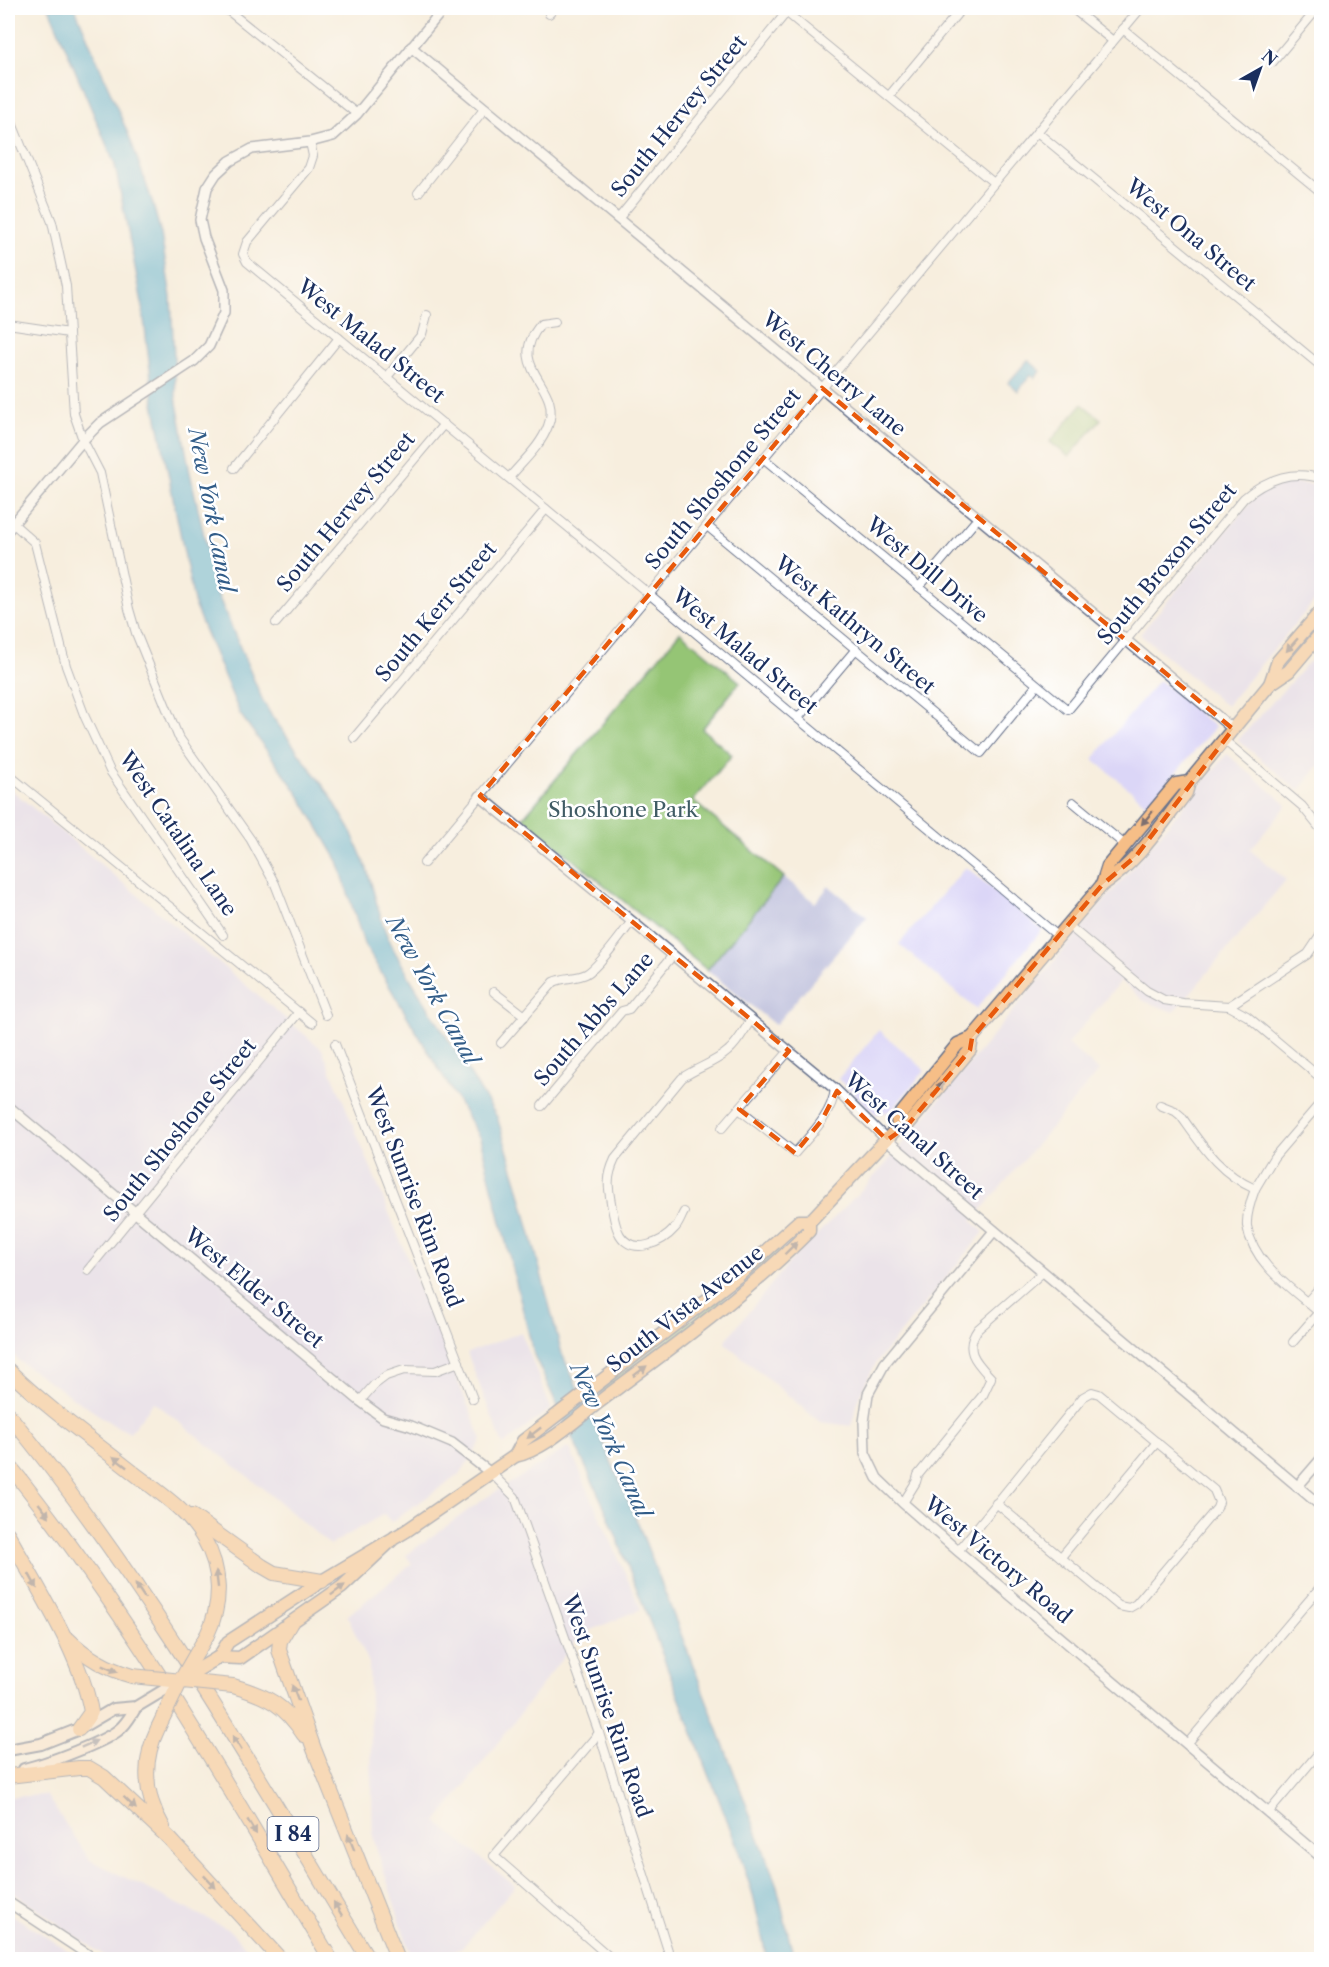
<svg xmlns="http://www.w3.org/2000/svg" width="1329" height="1967" viewBox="0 0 1329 1967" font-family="'Libre Caslon Text',serif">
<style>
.built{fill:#dbd6f7}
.industrial{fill:#c1c2dd}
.green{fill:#95c574;stroke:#587a69;stroke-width:1.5}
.water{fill:#59b1d6;stroke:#3a709a;stroke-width:1.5}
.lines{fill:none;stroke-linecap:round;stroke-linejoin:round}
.minor-casing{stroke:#68728b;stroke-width:10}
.tertiary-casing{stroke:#68728b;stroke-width:12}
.secondary-casing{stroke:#68728b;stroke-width:14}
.primary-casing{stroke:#68728b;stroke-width:15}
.motorway-casing{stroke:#68728b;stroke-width:16}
.minor{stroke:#fff;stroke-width:8}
.tertiary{stroke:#fff;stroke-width:9}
.secondary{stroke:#fbe5cf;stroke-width:10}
.primary{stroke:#f6be87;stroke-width:12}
.motorway{stroke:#f6be87;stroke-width:14}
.secondary-bridge-casing{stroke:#68728b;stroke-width:14;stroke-linecap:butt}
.primary-bridge-casing{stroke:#68728b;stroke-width:15;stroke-linecap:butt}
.motorway-bridge-casing{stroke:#68728b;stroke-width:16;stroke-linecap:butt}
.secondary-bridge{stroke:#fbe5cf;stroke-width:10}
.primary-bridge{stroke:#f6be87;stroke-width:12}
.motorway-bridge{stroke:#f6be87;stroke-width:14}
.oneway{fill:#7e6f70}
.oneway2{fill:#8b8a96}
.marked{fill:none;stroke:#e8590c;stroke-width:4.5;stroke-dasharray:12 8;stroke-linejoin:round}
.labels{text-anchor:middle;stroke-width:5;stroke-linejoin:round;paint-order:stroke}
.shield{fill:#fff;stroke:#5f6d8e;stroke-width:1.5}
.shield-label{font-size:20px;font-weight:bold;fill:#1b2f5e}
.street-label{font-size:21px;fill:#1b2f5e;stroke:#fff}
.park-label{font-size:21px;fill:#405c65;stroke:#fff}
.water-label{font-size:22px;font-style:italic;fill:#315c88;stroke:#fff}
</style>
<rect width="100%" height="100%" fill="#fff"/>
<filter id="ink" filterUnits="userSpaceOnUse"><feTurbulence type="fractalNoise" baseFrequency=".0167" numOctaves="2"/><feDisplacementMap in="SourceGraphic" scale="12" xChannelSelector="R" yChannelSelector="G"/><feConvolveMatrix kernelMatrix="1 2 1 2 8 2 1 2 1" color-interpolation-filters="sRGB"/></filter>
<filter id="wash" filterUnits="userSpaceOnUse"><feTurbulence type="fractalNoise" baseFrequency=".008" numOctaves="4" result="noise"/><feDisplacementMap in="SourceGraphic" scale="24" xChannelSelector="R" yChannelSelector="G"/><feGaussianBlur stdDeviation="1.35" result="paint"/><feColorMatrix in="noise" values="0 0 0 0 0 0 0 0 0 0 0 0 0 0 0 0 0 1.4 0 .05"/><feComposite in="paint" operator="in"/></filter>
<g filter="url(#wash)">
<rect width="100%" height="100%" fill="#f7eede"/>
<g class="built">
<path d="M1287,482L1314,485L1321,491V593L1226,706L1140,634L1257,494Z"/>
<path d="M1310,661L1321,670V763L1299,791L1238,740Z"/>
<path d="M1159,680L1215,727L1148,805L1093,759Z"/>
<path d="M1227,754L1287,805L1250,850L1286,880L1174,1012L1144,1001L1121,981L1067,1044L1099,1071L972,1221L984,1232L876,1363L860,1394L851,1426L820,1422L724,1342L794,1257L848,1204L884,1166Z"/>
<path d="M8,787L322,1049L482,1440L460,1474L391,1522L384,1514L330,1545L260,1486L154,1402L130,1432L115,1426L19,1361L8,1349Z"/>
<path d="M966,867L1042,930L976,1009L899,944Z"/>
<path d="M879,1030L925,1070L891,1111L876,1114L838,1079Z"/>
<path d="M521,1332L551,1409L503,1445L467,1353Z"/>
<path d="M569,1447L641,1609L580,1635L437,1822L515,1886L461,1949L412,1958L373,1837L369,1663L347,1616L412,1564L406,1555L484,1499Z"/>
<path d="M46,1795L90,1860L228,1929L258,1959H109L8,1889V1797Z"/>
<path d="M8,1913L27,1924L81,1959H8Z"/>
</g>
<path class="industrial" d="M784,877L815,903L829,886L867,917L775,1025L707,970Z"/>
<g class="green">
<path d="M1082,404L1101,419L1069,457L1050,442Z"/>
<path d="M680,632L740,682L702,729L732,755L693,801L784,877L707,970L523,818Z"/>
<path d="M778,1248L781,1250L703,1317L601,1393L599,1390L707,1308Z"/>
</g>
<g class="water">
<path d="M49,8H75L131,141L152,201L161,234L171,297L176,398L190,473L217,593L262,699L271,715L330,795L350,829L367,869L383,925L390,943L411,980L497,1117L518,1185L562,1354L601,1438L641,1531L710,1709L777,1886L794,1959H767L753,1895L737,1846L608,1515L534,1355L480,1138L364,944L338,861L298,793L240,714L195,607L154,403L142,303L115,165Z"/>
<path d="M1028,360L1041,371L1035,378L1031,375L1018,391L1008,383Z"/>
</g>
</g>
<g filter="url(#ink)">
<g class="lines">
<g class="minor-casing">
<g id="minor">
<path d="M225,8L357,114"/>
<path d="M781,8L994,183"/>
<path d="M1072,8L1113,41"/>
<path d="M549,14L555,8"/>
<path d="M1123,29L1322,193"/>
<path d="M1272,63L1318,8"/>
<path d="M889,96L962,8"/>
<path d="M8,113L52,222L66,286L74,414L83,440L100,473L129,609L136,633L178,736L251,840L275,884L326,1015"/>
<path d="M1037,132L1322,367"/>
<path d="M310,142L313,156L309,168L247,242L243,254L247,262L649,594L1059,937"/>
<path d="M418,193L485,108"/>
<path d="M618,219L790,8"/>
<path d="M8,324L69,333"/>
<path d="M387,377L422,334L427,315"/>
<path d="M763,458L1068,710L1244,498C1267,479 1292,469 1322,479"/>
<path d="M234,468L339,338"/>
<path d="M509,478C522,462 541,446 548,426C564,384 503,369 541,324L555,322"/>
<path d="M8,519L35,543L66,666L85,717L110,771L223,935"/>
<path d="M707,526L981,753L1037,685"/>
<path d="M919,587L978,518"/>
<path d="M276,623L444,424"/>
<path d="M798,718L856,649"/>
<path d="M354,738L546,509"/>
<path d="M1224,740L1302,806L1322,831"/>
<path d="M8,774L312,1023"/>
<path d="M1073,802L1125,845"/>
<path d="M424,863L1141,8"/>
<path d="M1322,924L1320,936L1322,937"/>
<path d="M1069,926L1147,991L1164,1000L1183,1003L1229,1006L1247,1016L1322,1079"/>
<path d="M494,992L525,1016"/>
<path d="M1229,1006L1308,954L1320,936"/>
<path d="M501,1043L554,982C564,977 576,979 586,974C598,968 622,934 632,921"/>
<path d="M335,1044L473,1399"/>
<path d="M1160,1105L1175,1111L1181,1116C1203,1147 1219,1173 1255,1189C1251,1200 1246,1214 1247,1226C1253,1265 1294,1290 1322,1315"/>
<path d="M542,1106L622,1011L629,1009L673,955"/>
<path d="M739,1109L795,1153C811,1134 832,1115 835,1089"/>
<path d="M722,1128L789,1051"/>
<path d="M1255,1189L1274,1157L1322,1101"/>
<path d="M684,1212C681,1217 679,1224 675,1228C662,1243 633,1256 620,1235C615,1227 614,1217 612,1208C608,1187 606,1178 615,1159L682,1078C696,1068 715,1063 728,1051C738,1043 744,1030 751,1020"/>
<path d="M88,1270L299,1012"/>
<path d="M1307,1302L1322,1285"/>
<path d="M1293,1342L1319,1312"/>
<path d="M360,1401L374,1385L386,1376L404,1370L435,1371L459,1362"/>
<path d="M492,1474L515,1497L599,1733L671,1960"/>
<path d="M903,1503L916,1482L918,1475L983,1395L991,1378C976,1362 963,1350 978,1329L1043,1272"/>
<path d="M958,1551L1083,1397L1092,1392L1099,1394L1214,1490L1219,1502L1217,1508L1136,1604L1129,1608L1119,1606L996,1503"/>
<path d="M1061,1557L1157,1442"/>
<path d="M599,1733L494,1856L613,1960"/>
<path d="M1187,1744L1322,1585"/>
<path d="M1268,1813L1322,1749"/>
</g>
</g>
<g class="tertiary-casing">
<g id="tertiary">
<path d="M411,47L1233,729"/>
<path d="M8,530L83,440L100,423L194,361L209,346L224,313V290L204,238L200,220L207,188L216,174L230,161L252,149L310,142L333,136L357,114L444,8"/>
<path d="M480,796L835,1089L887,1140L1322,1507"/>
<path d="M8,1106L360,1401L383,1418L411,1426L452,1443L492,1474"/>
<path d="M994,1231L885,1363L868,1394L864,1422L865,1453L877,1478L903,1503L958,1551L1322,1858"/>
<path d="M1297,1487L1322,1458"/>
<path d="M8,1902L96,1960"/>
</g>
</g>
<g class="secondary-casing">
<g id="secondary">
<path d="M8,1750L41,1744L79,1729L113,1709L136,1707"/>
<path d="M24,1769C45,1764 109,1741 122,1727C128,1721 132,1714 136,1707"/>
</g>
</g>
<g class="primary-casing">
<g id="primary">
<path d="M1270,684L1278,661L1322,610"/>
<path d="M1102,885L1108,866L1176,784L1189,782"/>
<path d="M898,1127L897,1119L958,1044L972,1038L1102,885C1137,863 1161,825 1186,793L1189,782L1270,684L1289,671L1322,632"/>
<path d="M515,1456L523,1441L738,1276L799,1221H809L813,1218L898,1127H906L970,1050L972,1038"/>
<path d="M395,1537L342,1587L240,1658L219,1657L228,1642L322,1581L406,1531L515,1456C546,1449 577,1418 603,1399C673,1346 747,1294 809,1231V1221"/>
</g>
</g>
<g class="motorway-casing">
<g id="motorway">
<path d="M8,1370C47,1408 92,1440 135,1474C160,1493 189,1512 204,1539C222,1570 222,1604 207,1635"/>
<path d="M8,1414C147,1582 256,1773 369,1960"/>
<path d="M8,1464C132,1617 231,1790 331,1960"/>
<path d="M192,1516L262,1566L274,1573L322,1581"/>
<path d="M8,1534C36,1586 81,1654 91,1712L79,1729"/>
<path d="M290,1624L280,1641L279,1650L314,1749L398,1960"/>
<path d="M68,1639C87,1658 107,1669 132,1676"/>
<path d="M233,1686C267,1696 284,1704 304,1735"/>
<path d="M158,1728C142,1761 144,1795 163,1827"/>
<path d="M8,1776L79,1768H89L104,1777L170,1839L281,1960"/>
</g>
</g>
<use href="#minor" class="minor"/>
<use href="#tertiary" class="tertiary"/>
<use href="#secondary" class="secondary"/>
<use href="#primary" class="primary"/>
<use href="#motorway" class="motorway"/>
<g class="secondary-bridge-casing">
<path id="secondary-bridge" d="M136,1707L181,1680"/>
</g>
<g class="primary-bridge-casing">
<path id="primary-bridge" d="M181,1680L219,1657"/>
</g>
<g class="motorway-bridge-casing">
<g id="motorway-bridge">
<path d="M132,1676L233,1686"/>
<path d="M158,1728L181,1680L207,1635"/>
</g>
</g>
<use href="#secondary-bridge" class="secondary-bridge"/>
<use href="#primary-bridge" class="primary-bridge"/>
<use href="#motorway-bridge" class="motorway-bridge"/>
</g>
<defs><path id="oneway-solid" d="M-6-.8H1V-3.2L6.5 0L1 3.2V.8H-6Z" transform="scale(1.5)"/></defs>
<g class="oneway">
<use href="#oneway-solid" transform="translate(1292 645) rotate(131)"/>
<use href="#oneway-solid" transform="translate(1147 818) rotate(130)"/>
<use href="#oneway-solid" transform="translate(938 1089) rotate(-50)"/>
<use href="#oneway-solid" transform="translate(791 1248) rotate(-44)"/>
<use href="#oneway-solid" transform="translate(640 1371) rotate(-37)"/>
<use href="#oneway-solid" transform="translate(534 1433) rotate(142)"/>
<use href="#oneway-solid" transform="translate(120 1462) rotate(-142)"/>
<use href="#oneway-solid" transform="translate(44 1510) rotate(52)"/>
<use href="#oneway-solid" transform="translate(217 1579) rotate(-97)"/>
<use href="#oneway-solid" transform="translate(33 1581) rotate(61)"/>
<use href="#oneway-solid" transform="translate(338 1590) rotate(-37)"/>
<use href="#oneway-solid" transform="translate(140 1591) rotate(-124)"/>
<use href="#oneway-solid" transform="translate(110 1669) rotate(23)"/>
<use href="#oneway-solid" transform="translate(295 1693) rotate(-111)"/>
<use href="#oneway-solid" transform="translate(237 1743) rotate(-122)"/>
<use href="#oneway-solid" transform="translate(130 1803) rotate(44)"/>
<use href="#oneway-solid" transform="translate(252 1827) rotate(59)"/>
<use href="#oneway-solid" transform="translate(351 1842) rotate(-112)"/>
<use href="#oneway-solid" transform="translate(210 1882) rotate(47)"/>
<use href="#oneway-solid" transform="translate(338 1909) rotate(-121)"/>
</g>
<use class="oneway2" href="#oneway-solid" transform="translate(89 1744) rotate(-24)"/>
</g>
<path d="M0 0H1329V1967H0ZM822,388L1233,729L1136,856L1102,885L972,1038L970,1050L906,1127L887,1140L837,1091L822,1120L795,1153L739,1109L789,1051L480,796Z" fill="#f7eede" fill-opacity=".55" fill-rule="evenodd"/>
<path class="marked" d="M822,388L1233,729L1136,856L1102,885L972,1038L970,1050L906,1127L887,1140L837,1091L822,1120L795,1153L739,1109L789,1051L480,796Z"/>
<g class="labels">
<rect class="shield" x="267.5" y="1817" width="51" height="34" rx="4.5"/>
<g class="shield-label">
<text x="293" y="1841">I 84</text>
</g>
<g class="street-label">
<text transform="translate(679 116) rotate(-51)" y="7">South Hervey Street</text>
<text transform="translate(1191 235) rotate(40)" y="7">West Ona Street</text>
<text transform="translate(371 341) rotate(39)" y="7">West Malad Street</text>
<text transform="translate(834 374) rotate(40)" y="7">West Cherry Lane</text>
<text transform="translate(723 479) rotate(-50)" y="7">South Shoshone Street</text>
<text transform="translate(346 512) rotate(-50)" y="7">South Hervey Street</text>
<text transform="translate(1167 564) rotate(-50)" y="7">South Broxon Street</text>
<text transform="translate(927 570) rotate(40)" y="7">West Dill Drive</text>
<text transform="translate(436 612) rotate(-50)" y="7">South Kerr Street</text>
<text transform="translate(855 625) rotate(40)" y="7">West Kathryn Street</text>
<text transform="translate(745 651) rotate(40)" y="7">West Malad Street</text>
<text transform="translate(178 834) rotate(56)" y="7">West Catalina Lane</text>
<text transform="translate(594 1019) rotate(-49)" y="7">South Abbs Lane</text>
<text transform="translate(180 1130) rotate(-51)" y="7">South Shoshone Street</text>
<text transform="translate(914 1136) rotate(42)" y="7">West Canal Street</text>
<text transform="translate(414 1197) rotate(69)" y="7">West Sunrise Rim Road</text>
<text transform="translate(254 1288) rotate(40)" y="7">West Elder Street</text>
<text transform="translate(685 1309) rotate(-38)" y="7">South Vista Avenue</text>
<text transform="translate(998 1560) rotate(40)" y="7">West Victory Road</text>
<text transform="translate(607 1706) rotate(71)" y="7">West Sunrise Rim Road</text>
</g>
<g class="park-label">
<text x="623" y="817">Shoshone Park</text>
</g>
<g class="water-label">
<text transform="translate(212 510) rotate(79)" y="8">New York Canal</text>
<text transform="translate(433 990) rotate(61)" y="8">New York Canal</text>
<text transform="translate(611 1440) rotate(66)" y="8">New York Canal</text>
</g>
</g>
<rect width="1329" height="1967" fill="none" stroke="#fff" stroke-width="30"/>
<g transform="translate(1260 69) rotate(40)" stroke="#ffffff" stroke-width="4.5" paint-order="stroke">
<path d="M0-4.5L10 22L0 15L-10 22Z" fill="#1b2f5e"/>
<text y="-9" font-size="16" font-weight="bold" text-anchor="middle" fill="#1b2f5e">N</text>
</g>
</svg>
